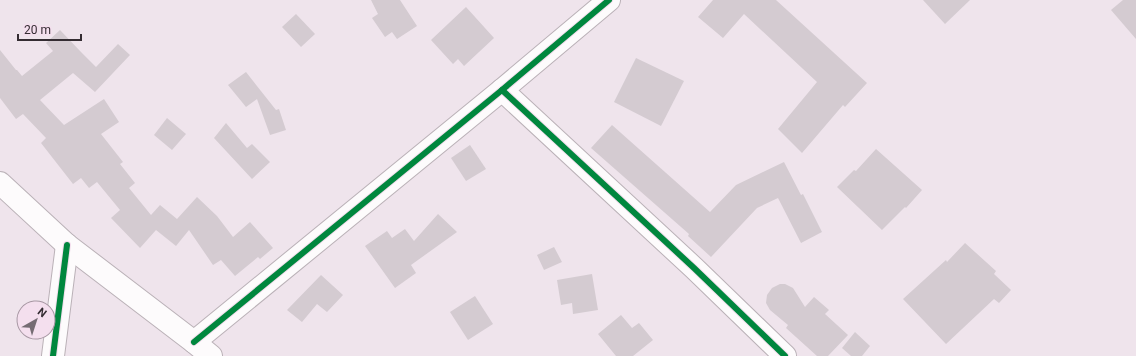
<svg xmlns="http://www.w3.org/2000/svg" width="1136" height="356" viewBox="0 0 1136 356" font-family="Roboto,sans-serif">
<style>
.building{fill:#d4cbd1}
.lines{fill:none;stroke-linecap:round;stroke-linejoin:round}
.minor-casing{stroke:#bab1b7;stroke-width:24}
.tertiary-casing{stroke:#bab1b7;stroke-width:24}
.secondary-casing{stroke:#bab1b7;stroke-width:24}
.minor{stroke:#fdfbfc;stroke-width:22}
.tertiary{stroke:#fdfbfc;stroke-width:22}
.secondary{stroke:#fdfbfc;stroke-width:22}
.cycleway-casing{stroke:#f4dfee;stroke-width:8}
.cycleway{stroke:#00873e;stroke-width:6}
</style>
<rect width="100%" height="100%" fill="#efe4ec"/>
<g class="building">
<path d="M371,0H400L417,26L397,39L392,32L385,37L372,18L378,14Z"/>
<path d="M713,0H776L867,83L845,107L843,105L802,153L778,129L817,82L744,14L723,38L698,17Z"/>
<path d="M923,0H970L945,24Z"/>
<path d="M1123,0H1136V39L1111,10Z"/>
<path d="M466,7L494,38L464,66L458,59L453,64L431,40Z"/>
<path d="M296,14L315,34L301,47L282,27Z"/>
<path d="M60,30L81,52L96,67L118,44L130,55L95,92L73,73L40,100L64,125L104,99L119,122L101,134L123,162L120,164L135,183L129,188L151,215L160,205L177,219L197,197L217,216L233,237L250,222L273,248L260,259L258,257L235,276L221,260L213,265L189,230L176,246L156,230L140,248L111,218L120,210L97,182L89,188L81,178L73,184L41,143L46,138L23,114L16,119L0,98V50L16,70H17L22,76L53,51L46,43Z"/>
<path d="M636,58L684,81L661,126L614,102Z"/>
<path d="M246,72L276,110L279,109L286,130L270,135L257,99L246,107L228,85Z"/>
<path d="M167,118L186,134L172,150L154,135Z"/>
<path d="M226,123L247,148L252,144L270,162L252,179L214,138Z"/>
<path d="M612,125L710,212L736,185L784,162L801,195L803,194L822,232L801,243L778,198L757,208L711,257L688,236L689,234L591,148Z"/>
<path d="M470,145L486,169L466,181L451,158Z"/>
<path d="M876,149L922,190L906,208L905,207L882,230L837,187L854,170L856,171Z"/>
<path d="M438,214L457,232L411,265L416,273L395,288L365,246L387,231L392,238L405,229L414,241Z"/>
<path d="M965,243L996,271L994,274L1011,290L999,303L994,299L946,344L903,299L946,260L947,262Z"/>
<path d="M554,247L562,262L544,270L537,255Z"/>
<path d="M592,274L598,310L573,314L572,303L561,305L557,280Z"/>
<path d="M321,275L343,295L327,312L317,304L302,322L287,310Z"/>
<path d="M780,284H785L793,288L805,307L814,297L829,310L825,314L848,335L828,356H817L786,328L788,325L770,310L766,303L767,295L772,288Z"/>
<path d="M475,296L493,324L468,340L450,312Z"/>
<path d="M621,315L632,328L639,323L653,340L633,356H616L598,334Z"/>
<path d="M855,332L870,346L862,356H851L842,348Z"/>
</g>
<g class="lines">
<g class="minor-casing">
<g id="minor">
<path d="M502,90L694,268L785,356"/>
<path d="M194,342L502,90L609,0"/>
</g>
</g>
<g class="tertiary-casing">
<path id="tertiary" d="M53,356L67,245"/>
</g>
<g class="secondary-casing">
<path id="secondary" d="M0,183L67,245L194,342L211,356"/>
</g>
<use href="#minor" class="minor"/>
<use href="#tertiary" class="tertiary"/>
<use href="#secondary" class="secondary"/>
<g class="cycleway-casing">
<g id="cycleway">
<path d="M502,90L694,268L785,356"/>
<path d="M194,342L502,90L609,0"/>
<path d="M53,356L67,245"/>
</g>
</g>
<use href="#cycleway" class="cycleway"/>
</g>
<g transform="translate(36 320) rotate(39)"><circle r="19" fill="#f4dfee" stroke="#a797a3"/>
<path d="M0-3L7 15L0 10L-7 15Z" fill="#756c73"/>
<text y="-6" font-size="11" font-weight="bold" text-anchor="middle" fill="#342c32">N</text>
</g>
<path d="M18 34v6h63v-6" fill="none" stroke="#342c32" stroke-width="2"/>
<text x="24" y="34" font-size="12" fill="#342c32" stroke="#f4dfee" stroke-width="3" paint-order="stroke">20 m</text>
</svg>
